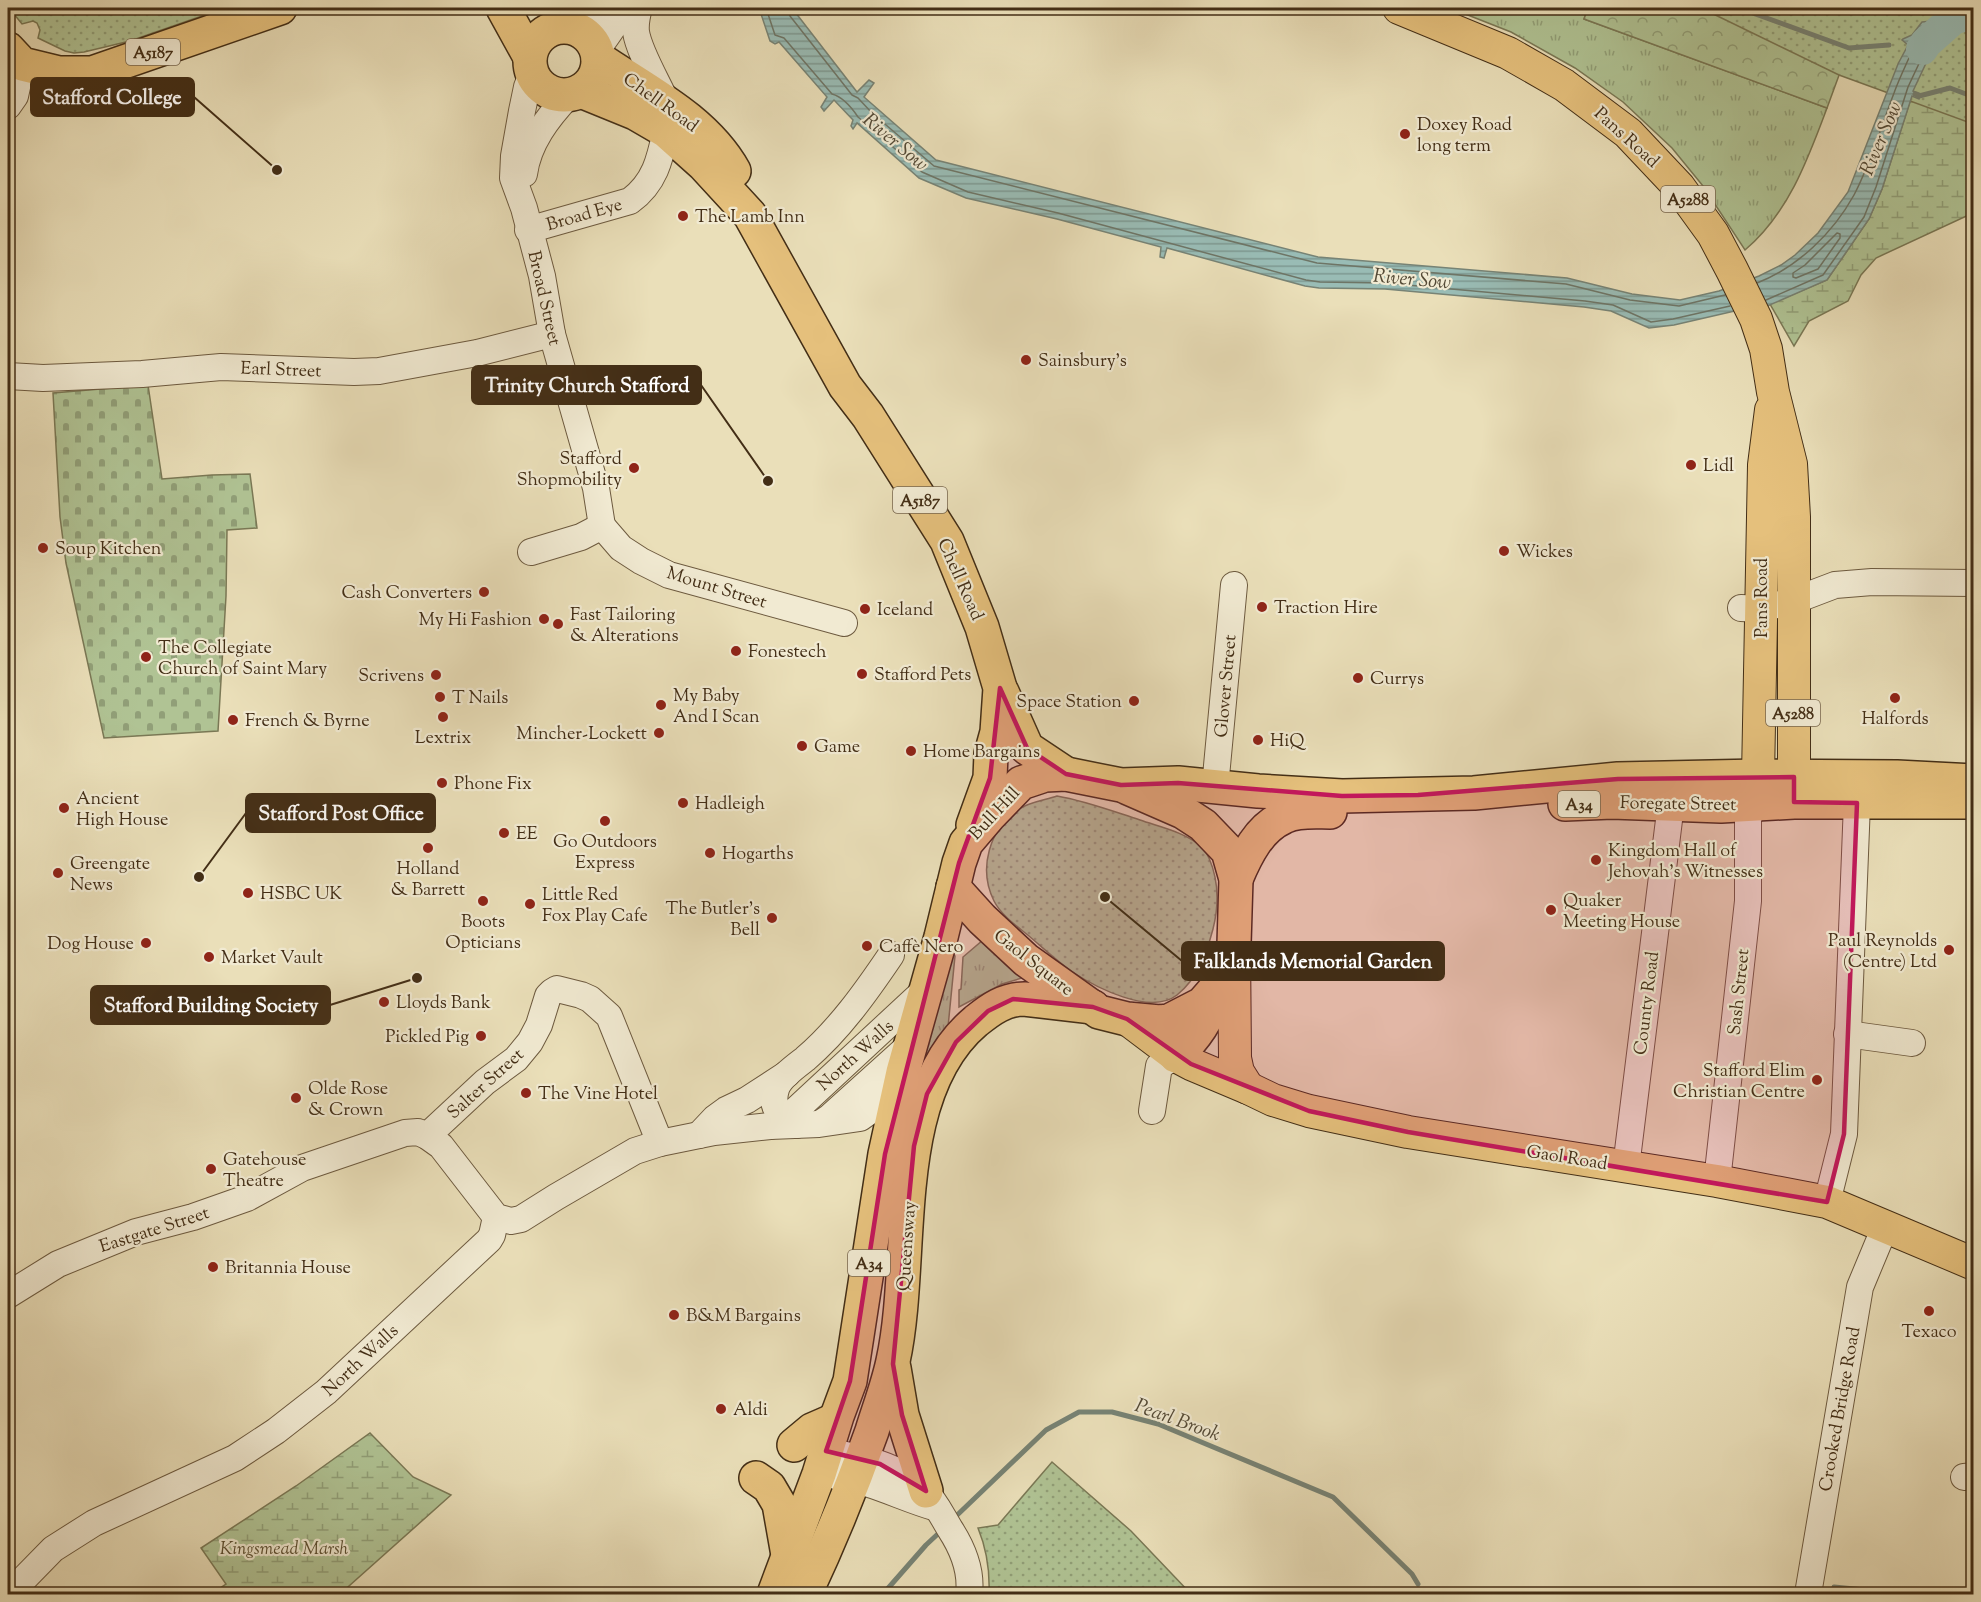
<svg xmlns="http://www.w3.org/2000/svg" width="1981" height="1602" viewBox="0 0 1981 1602" font-family="'Sorts Mill Goudy',serif">
<style>
.grass{fill:url(#grass-tufts);stroke:#7a7855;stroke-width:1.5}
.forest{fill:url(#forest-crowns);stroke:#7a7855;stroke-width:1.5}
.wetland{fill:url(#wetland-marsh);stroke:#7a7855;stroke-width:1.5}
.cemetery{fill:url(#cemetery-stones);stroke:#7a7855;stroke-width:1.5}
.park{fill:url(#park-dots);stroke:#7a7855;stroke-width:1.5}
.water{fill:url(#water-rules);stroke:#778375;stroke-width:1.5}
.lines{fill:none;stroke-linecap:round;stroke-linejoin:round}
.shore{stroke:#6e7566;stroke-width:1.5}
.stream{stroke:#778375;stroke-width:5}
.river{stroke:#99bcb5;stroke-width:32}
.minor-casing{stroke:#6d5a3f;stroke-width:28}
.major-casing{stroke:#432e16;stroke-width:34}
.highway-casing{stroke:#432e16;stroke-width:36}
.minor{stroke:#f1ead2;stroke-width:26}
.major{stroke:#e5c07c;stroke-width:32}
.highway{stroke:#e5c07c;stroke-width:33}
.marked{fill:#c2185b;fill-opacity:0.2;stroke:#c2185b;stroke-width:4.5;stroke-linejoin:round}
.poi-dot{fill:#8f2418;stroke:#f1ead2;stroke-width:2}
.labels{text-anchor:middle;stroke-width:4.5;stroke-linejoin:round;paint-order:stroke}
.shield{fill:#f1ead2;stroke:#77664e;stroke-width:1.5}
.shield-label{font-size:16px;font-weight:bold;fill:#432e16}
.street-label{font-size:18px;fill:#432e16;stroke:#f1ead2}
.poi-label{font-size:18px;fill:#432e16;stroke:#f1ead2;text-anchor:start}
.park-label{font-size:18px;font-style:italic;fill:#594c2f;stroke:#f1ead2}
.water-label{font-size:20px;font-style:italic;fill:#544a36;stroke:#f1ead2}
.leader{fill:none;stroke:#432e16;stroke-width:2}
.callout-dot{fill:#432e16;stroke:#f1ead2;stroke-width:2}
.callout{fill:#432e16;stroke:#432e16;stroke-width:2}
.callout-label{font-size:20px;text-anchor:middle;font-weight:bold;fill:#fff}
</style>
<defs>
<pattern id="grass-tufts" width="24" height="20" patternUnits="userSpaceOnUse" patternTransform="scale(1.5)"><rect width="24" height="20" fill="#b0c394"/><path d="M3 7l-1-3M5 7V3M7 7l1-3M15 17l-1-3M17 17v-4M19 17l1-3" fill="none" stroke="#919f78"/></pattern>
<pattern id="forest-crowns" width="20" height="18" patternUnits="userSpaceOnUse" patternTransform="scale(1.5)"><rect width="20" height="18" fill="#b0c394"/><path d="M2 6a3 3 0 1 1 6 0M12 15a3 3 0 1 1 6 0" fill="none" stroke="#919f78"/></pattern>
<pattern id="wetland-marsh" width="20" height="14" patternUnits="userSpaceOnUse" patternTransform="scale(1.5)"><rect width="20" height="14" fill="#b0c394"/><path d="M1 5h8M5 5V1M11 12h8M15 12V8" fill="none" stroke="#919f78"/></pattern>
<pattern id="cemetery-stones" width="16" height="16" patternUnits="userSpaceOnUse" patternTransform="scale(1.5)"><rect width="16" height="16" fill="#b0c394"/><path d="M2 7V4a2 2 0 0 1 4 0v3zM10 15v-3a2 2 0 0 1 4 0v3z" fill="#919f78"/></pattern>
<pattern id="park-dots" width="8" height="8" patternUnits="userSpaceOnUse" patternTransform="scale(1.5)"><rect width="8" height="8" fill="#b0c394"/><path d="M2 2h.1M6 6h.1" fill="none" stroke="#919f78" stroke-width="1.8" stroke-linecap="round"/></pattern>
<pattern id="water-rules" width="6" height="5" patternUnits="userSpaceOnUse" patternTransform="scale(1.5)"><rect width="6" height="5" fill="#99bcb5"/><path d="M0 2.5h6" fill="none" stroke="#7e9992"/></pattern>
</defs>
<rect width="100%" height="100%" fill="#eadfb9"/>
<filter id="stains"><feTurbulence type="fractalNoise" baseFrequency=".00333" numOctaves="4"/><feColorMatrix values="0 0 0 0 .2 0 0 0 0 .09 0 0 0 0 .02 0 0 0 .5 -.17"/></filter>
<radialGradient id="worn" r=".72"><stop offset=".6" stop-color="#630" stop-opacity="0"/><stop offset="1" stop-color="#630" stop-opacity=".3"/></radialGradient>
<g class="grass">
<path d="M1450,8H1588L1584,19L1827,108C1808,159 1788,214 1745,250L1703,186L1672,148L1623,102L1575,68L1511,32Z"/>
<path d="M983,940L1023,974L1022,978L1002,984L959,1007V990L961,989L963,957Z"/>
<path d="M951,952L955,956L948,1027L940,1038L905,1107Z"/>
</g>
<path class="forest" d="M1588,8H1817L1849,48L1827,108L1584,19Z"/>
<g class="wetland">
<path d="M1912,95L1973,97V213L1876,258L1861,275L1848,301L1809,321L1794,346L1770,304L1827,280L1869,219L1882,189Z"/>
<path d="M370,1433L413,1477L451,1495L340,1594H211L226,1584L201,1548L296,1486Z"/>
</g>
<path class="cemetery" d="M148,385L162,479L212,475L250,474L257,528L227,530L226,596L218,731L104,738L66,563L60,517L53,393Z"/>
<g class="park">
<path d="M9,8H225L130,41L84,52L74,53L65,51L38,38L40,30L37,23L33,21L22,24Z"/>
<path d="M1701,8H1973V124L1839,75Z"/>
<path d="M1057,796C1086,801 1112,811 1140,820C1160,827 1185,832 1202,847C1205,849 1207,855 1209,858C1219,881 1219,905 1213,929C1206,955 1198,978 1177,995C1150,1016 1095,987 1071,971C1057,961 1043,948 1029,936C1018,927 1001,915 994,901C978,869 989,829 1019,809C1029,802 1045,800 1057,796Z"/>
<path d="M1052,1462L1131,1531L1191,1594H989C990,1571 987,1550 978,1528L998,1525Z"/>
</g>
<path class="water" d="M759,8H792L857,92L869,80L874,83L864,97L936,160L1318,257L1567,278L1632,294L1680,300L1719,291L1759,276L1781,265L1795,255L1818,233L1848,192L1898,64L1908,45L1902,40L1903,39L1912,35L1922,22L1953,19L1946,43L1928,59L1913,91L1921,94L1919,99L1912,96L1882,189L1869,219L1827,280L1765,307L1739,310L1674,325L1649,328L1611,311L1584,307L1385,289L1319,288L1305,286L1167,248L1164,258L1160,257L1161,247L1057,219L966,198L919,178L857,123L853,129L851,126L853,120L834,100L824,111L821,107L827,97L779,42L775,44L770,41Z"/>
<g class="lines">
<g class="shore">
<path d="M766,8L775,35L784,38L832,94C843,97 852,108 858,117L922,172L968,192L1058,213L1306,280L1320,282L1385,283L1585,301L1613,305L1651,322L1673,319L1730,306"/>
<path d="M787,8L790,16L852,95L858,98L872,113L934,166L1317,263L1566,284L1630,300L1679,306L1725,295"/>
<path d="M1837,233L1840,234V238L1818,269L1796,278L1793,277V273L1805,265Z"/>
<path d="M1757,283C1798,267 1833,233 1854,195C1871,163 1881,127 1894,93C1899,79 1906,65 1912,51C1913,48 1913,45 1914,42C1915,38 1922,32 1925,28L1942,27L1944,30L1941,39L1923,55L1908,87L1876,187L1864,217L1823,275L1766,300"/>
</g>
<g class="stream">
<path d="M1739,8L1849,48L1889,45"/>
<path d="M1915,94L1919,96L1950,88L1974,97"/>
<path d="M952,1520L1046,1430L1079,1412H1112L1158,1424L1333,1497L1412,1574L1418,1584"/>
<path d="M1834,1587L1906,1594"/>
<path d="M883,1594L926,1545L941,1531"/>
</g>
<path class="river" d="M1922,49L1926,43L1953,19L1974,12"/>
<g class="minor-casing">
<g id="minor">
<path d="M639,8C637,15 635,23 636,32C639,52 658,83 667,104"/>
<path d="M564,26L588,18L602,8"/>
<path d="M597,50L620,17L630,8"/>
<path d="M532,74L527,87L522,111L514,156L513,178L524,208L542,276L552,334L596,488L602,526"/>
<path d="M8,106L15,96L22,64"/>
<path d="M524,174C528,143 548,117 569,95"/>
<path d="M528,230L630,201C655,183 660,159 666,131"/>
<path d="M8,376L43,378L142,374L221,367L354,372L379,371L477,353L552,334"/>
<path d="M602,526L621,548L641,561L669,575L844,623"/>
<path d="M531,552L581,537L602,526"/>
<path d="M1741,608L1760,609L1793,601L1835,585L1872,582L1974,583"/>
<path d="M1215,787L1234,585"/>
<path d="M1847,1034L1912,1043"/>
<path d="M1152,1111L1159,1066L1176,1056"/>
<path d="M821,1123L830,1117L911,1044"/>
<path d="M796,1125C781,1118 770,1108 776,1089C779,1078 796,1066 805,1059C839,1030 866,992 891,955"/>
<path d="M770,1126L785,1120L925,990"/>
<path d="M699,1135L715,1118L726,1110L747,1100L787,1074"/>
<path d="M427,1136L485,1082L516,1059L530,1042L539,1025L548,996L552,992L557,989L581,995L590,999L609,1016L660,1143"/>
<path d="M1626,1167L1671,804"/>
<path d="M1717,1181L1748,901V820L1752,804"/>
<path d="M1827,1202L1844,1134L1857,803"/>
<path d="M8,1295L58,1264L136,1232L193,1217L247,1198L302,1168L405,1133L418,1132L427,1136L441,1146L496,1217L511,1221L521,1219L556,1197L635,1151L660,1143L714,1132L770,1126L819,1124L860,1118L881,1103L899,1078"/>
<path d="M826,1451C859,1457 899,1465 924,1490C935,1501 942,1516 950,1529C963,1549 972,1570 969,1594"/>
<path d="M838,1477C872,1481 904,1499 937,1508"/>
<path d="M1964,1477L1974,1476"/>
<path d="M9,1594L53,1549L94,1523L235,1458L276,1431L326,1392L489,1240L492,1235L496,1217"/>
<path d="M1808,1594L1860,1287L1885,1227"/>
</g>
</g>
<g class="major-casing">
<g id="major">
<path d="M1399,8L1508,53L1564,85L1628,133L1679,187L1713,234L1732,270L1756,319L1766,349L1773,392L1791,464L1794,517V801"/>
<path d="M1753,800L1758,776L1764,465L1771,410"/>
<path d="M1234,948L1235,1058L1238,1072L1248,1088"/>
<path d="M1127,1019L1176,1056L1191,1064L1248,1088L1273,1100L1309,1111L1408,1132L1717,1181L1827,1202L1974,1264"/>
</g>
</g>
<g class="highway-casing">
<g id="highway">
<path d="M503,8L530,57"/>
<circle cx="564" cy="61" r="34"/>
<path d="M8,49L22,64L59,73H92L280,8"/>
<path d="M598,58C646,91 705,119 734,171"/>
<path d="M581,91L635,113L666,131L704,165L750,215L845,386L868,416L947,541L982,627L1000,688L997,732L991,754L990,778L973,825"/>
<path d="M1002,692L1027,748L1066,774"/>
<path d="M1565,804L1612,802L1721,806L1794,802H1974"/>
<path d="M1236,879C1246,855 1259,828 1284,817C1297,810 1316,812 1330,812"/>
<path d="M953,887L982,919L1026,960L1099,1012L1127,1019L1160,1022L1169,1021L1202,1004L1223,980L1234,944L1236,879L1228,851L1203,825L1183,812L1128,788"/>
<path d="M1176,1056C1197,1036 1207,1020 1217,993"/>
<path d="M894,1368L902,1415L926,1491"/>
<path d="M794,1445L812,1430L835,1420"/>
<path d="M756,1478L769,1487L779,1504L788,1555"/>
<path d="M774,1594L819,1474L837,1416L850,1381L885,1154L903,1072L941,937L959,863L966,843L989,816L1021,783L1045,775L1066,774L1121,785L1178,783L1258,791L1342,796L1474,793L1618,779L1758,776L1897,777L1974,781"/>
<path d="M805,1594C830,1541 852,1487 872,1431C879,1408 888,1385 893,1361C916,1257 887,1096 976,1021C991,1009 1005,999 1024,999L1093,1007"/>
</g>
</g>
<use href="#minor" class="minor"/>
<use href="#major" class="major"/>
<use href="#highway" class="highway"/>
</g>
<path class="marked" d="M1000,688L1027,748L1066,774L1121,785L1178,783L1342,796L1418,795L1618,779L1794,777V802L1857,803L1844,1134L1827,1202L1408,1132L1309,1111L1191,1064L1127,1019L1093,1007L1013,999L988,1011L956,1042L927,1094L914,1146L893,1364L902,1415L926,1491L880,1464L826,1451L850,1381L885,1154L959,863L990,778Z"/>
<g class="poi-dot">
<circle cx="1405" cy="134" r="6"/>
<circle cx="683" cy="216" r="6"/>
<circle cx="1026" cy="360" r="6"/>
<circle cx="1691" cy="465" r="6"/>
<circle cx="634" cy="468" r="6"/>
<circle cx="43" cy="548" r="6"/>
<circle cx="1504" cy="551" r="6"/>
<circle cx="484" cy="592" r="6"/>
<circle cx="1262" cy="607" r="6"/>
<circle cx="865" cy="609" r="6"/>
<circle cx="544" cy="619" r="6"/>
<circle cx="558" cy="624" r="6"/>
<circle cx="736" cy="651" r="6"/>
<circle cx="146" cy="657" r="6"/>
<circle cx="862" cy="674" r="6"/>
<circle cx="436" cy="675" r="6"/>
<circle cx="1358" cy="678" r="6"/>
<circle cx="440" cy="697" r="6"/>
<circle cx="1895" cy="698" r="6"/>
<circle cx="1134" cy="701" r="6"/>
<circle cx="661" cy="705" r="6"/>
<circle cx="443" cy="717" r="6"/>
<circle cx="233" cy="720" r="6"/>
<circle cx="659" cy="733" r="6"/>
<circle cx="1258" cy="740" r="6"/>
<circle cx="802" cy="746" r="6"/>
<circle cx="911" cy="751" r="6"/>
<circle cx="442" cy="783" r="6"/>
<circle cx="683" cy="803" r="6"/>
<circle cx="64" cy="808" r="6"/>
<circle cx="605" cy="821" r="6"/>
<circle cx="504" cy="833" r="6"/>
<circle cx="428" cy="848" r="6"/>
<circle cx="710" cy="853" r="6"/>
<circle cx="1596" cy="860" r="6"/>
<circle cx="58" cy="873" r="6"/>
<circle cx="248" cy="893" r="6"/>
<circle cx="483" cy="901" r="6"/>
<circle cx="530" cy="904" r="6"/>
<circle cx="1551" cy="910" r="6"/>
<circle cx="772" cy="918" r="6"/>
<circle cx="146" cy="943" r="6"/>
<circle cx="867" cy="946" r="6"/>
<circle cx="1949" cy="950" r="6"/>
<circle cx="209" cy="957" r="6"/>
<circle cx="384" cy="1002" r="6"/>
<circle cx="481" cy="1036" r="6"/>
<circle cx="1817" cy="1080" r="6"/>
<circle cx="526" cy="1093" r="6"/>
<circle cx="296" cy="1098" r="6"/>
<circle cx="211" cy="1169" r="6"/>
<circle cx="213" cy="1267" r="6"/>
<circle cx="1929" cy="1311" r="6"/>
<circle cx="674" cy="1315" r="6"/>
<circle cx="721" cy="1409" r="6"/>
</g>
<g class="labels">
<g class="shield">
<rect x="126" y="39" width="54" height="26" rx="4.5"/>
<rect x="1661" y="186" width="54" height="26" rx="4.5"/>
<rect x="893" y="487" width="54" height="26" rx="4.5"/>
<rect x="1766" y="700" width="54" height="26" rx="4.5"/>
<rect x="1558" y="791" width="42" height="26" rx="4.5"/>
<rect x="848" y="1250" width="42" height="26" rx="4.5"/>
</g>
<g class="shield-label">
<text x="153" y="58">A5187</text>
<text x="1688" y="205">A5288</text>
<text x="920" y="506">A5187</text>
<text x="1793" y="719">A5288</text>
<text x="1579" y="810">A34</text>
<text x="869" y="1269">A34</text>
</g>
<g class="street-label">
<text transform="translate(661 102) rotate(36)" y="6">Chell Road</text>
<text transform="translate(1627 137) rotate(42)" y="6">Pans Road</text>
<text transform="translate(584 214) rotate(-16)" y="6">Broad Eye</text>
<text transform="translate(545 298) rotate(77)" y="6">Broad Street</text>
<text transform="translate(281 369) rotate(2)" y="6">Earl Street</text>
<text transform="translate(961 579) rotate(66)" y="6">Chell Road</text>
<text transform="translate(717 587) rotate(17)" y="6">Mount Street</text>
<text transform="translate(1761 598) rotate(-90)" y="6">Pans Road</text>
<text transform="translate(1225 686) rotate(-85)" y="6">Glover Street</text>
<text transform="translate(1678 803) rotate(1)" y="6">Foregate Street</text>
<text transform="translate(994 813) rotate(-47)" y="6">Bull Hill</text>
<text transform="translate(1034 962) rotate(38)" y="6">Gaol Square</text>
<text transform="translate(1738 992) rotate(-84)" y="6">Sash Street</text>
<text transform="translate(1646 1003) rotate(-83)" y="6">County Road</text>
<text transform="translate(855 1055) rotate(-42)" y="6">North Walls</text>
<text transform="translate(485 1083) rotate(-42)" y="6">Salter Street</text>
<text transform="translate(1567 1157) rotate(9)" y="6">Gaol Road</text>
<text transform="translate(154 1229) rotate(-18)" y="6">Eastgate Street</text>
<text transform="translate(906 1246) rotate(-86)" y="6">Queensway</text>
<text transform="translate(360 1360) rotate(-43)" y="6">North Walls</text>
<text transform="translate(1839 1409) rotate(-80)" y="6">Crooked Bridge Road</text>
</g>
<g class="poi-label">
<text x="1417" y="130">Doxey Road<tspan x="1417" dy="21">long term</tspan></text>
<text x="695" y="222">The Lamb Inn</text>
<text x="1038" y="366">Sainsbury's</text>
<text x="622" y="464" text-anchor="end">Stafford<tspan x="622" dy="21">Shopmobility</tspan></text>
<text x="1703" y="471">Lidl</text>
<text x="55" y="554">Soup Kitchen</text>
<text x="1516" y="557">Wickes</text>
<text x="472" y="598" text-anchor="end">Cash Converters</text>
<text x="1274" y="613">Traction Hire</text>
<text x="877" y="615">Iceland</text>
<text x="570" y="620">Fast Tailoring<tspan x="570" dy="21">&amp; Alterations</tspan></text>
<text x="532" y="625" text-anchor="end">My Hi Fashion</text>
<text x="158" y="653">The Collegiate<tspan x="158" dy="21">Church of Saint Mary</tspan></text>
<text x="748" y="657">Fonestech</text>
<text x="874" y="680">Stafford Pets</text>
<text x="424" y="681" text-anchor="end">Scrivens</text>
<text x="1370" y="684">Currys</text>
<text x="673" y="701">My Baby<tspan x="673" dy="21">And I Scan</tspan></text>
<text x="452" y="703">T Nails</text>
<text x="1122" y="707" text-anchor="end">Space Station</text>
<text x="1895" y="724" text-anchor="middle">Halfords</text>
<text x="245" y="726">French &amp; Byrne</text>
<text x="647" y="739" text-anchor="end">Mincher-Lockett</text>
<text x="443" y="743" text-anchor="middle">Lextrix</text>
<text x="1270" y="746">HiQ</text>
<text x="814" y="752">Game</text>
<text x="923" y="757">Home Bargains</text>
<text x="454" y="789">Phone Fix</text>
<text x="76" y="804">Ancient<tspan x="76" dy="21">High House</tspan></text>
<text x="695" y="809">Hadleigh</text>
<text x="516" y="839">EE</text>
<text x="605" y="847" text-anchor="middle">Go Outdoors<tspan x="605" dy="21">Express</tspan></text>
<text x="1608" y="856">Kingdom Hall of<tspan x="1608" dy="21">Jehovah's Witnesses</tspan></text>
<text x="722" y="859">Hogarths</text>
<text x="70" y="869">Greengate<tspan x="70" dy="21">News</tspan></text>
<text x="428" y="874" text-anchor="middle">Holland<tspan x="428" dy="21">&amp; Barrett</tspan></text>
<text x="260" y="899">HSBC UK</text>
<text x="542" y="900">Little Red<tspan x="542" dy="21">Fox Play Cafe</tspan></text>
<text x="1563" y="906">Quaker<tspan x="1563" dy="21">Meeting House</tspan></text>
<text x="760" y="914" text-anchor="end">The Butler's<tspan x="760" dy="21">Bell</tspan></text>
<text x="483" y="927" text-anchor="middle">Boots<tspan x="483" dy="21">Opticians</tspan></text>
<text x="1937" y="946" text-anchor="end">Paul Reynolds<tspan x="1937" dy="21">(Centre) Ltd</tspan></text>
<text x="134" y="949" text-anchor="end">Dog House</text>
<text x="879" y="952">Caffè Nero</text>
<text x="221" y="963">Market Vault</text>
<text x="396" y="1008">Lloyds Bank</text>
<text x="469" y="1042" text-anchor="end">Pickled Pig</text>
<text x="1805" y="1076" text-anchor="end">Stafford Elim<tspan x="1805" dy="21">Christian Centre</tspan></text>
<text x="308" y="1094">Olde Rose<tspan x="308" dy="21">&amp; Crown</tspan></text>
<text x="538" y="1099">The Vine Hotel</text>
<text x="223" y="1165">Gatehouse<tspan x="223" dy="21">Theatre</tspan></text>
<text x="225" y="1273">Britannia House</text>
<text x="686" y="1321">B&amp;M Bargains</text>
<text x="1929" y="1337" text-anchor="middle">Texaco</text>
<text x="733" y="1415">Aldi</text>
</g>
<g class="park-label">
<text x="284" y="1554">Kingsmead Marsh</text>
</g>
<g class="water-label">
<text transform="translate(1880 138) rotate(-67)" y="7">River Sow</text>
<text transform="translate(896 141) rotate(40)" y="7">River Sow</text>
<text transform="translate(1412 278) rotate(5)" y="7">River Sow</text>
<text transform="translate(1178 1419) rotate(20)" y="7">Pearl Brook</text>
</g>
</g>
<path class="leader" d="M277 170L194 97M768 481L701 385M199 877L246 813M1105 897L1182 961M417 978L330 1005"/>
<g class="callout-dot">
<circle cx="277" cy="170" r="6"/>
<circle cx="768" cy="481" r="6"/>
<circle cx="199" cy="877" r="6"/>
<circle cx="1105" cy="897" r="6"/>
<circle cx="417" cy="978" r="6"/>
</g>
<g class="callout">
<rect x="31" y="78" width="163" height="38" rx="6"/>
<rect x="472" y="366" width="229" height="38" rx="6"/>
<rect x="246" y="794" width="189" height="38" rx="6"/>
<rect x="1182" y="942" width="262" height="38" rx="6"/>
<rect x="91" y="986" width="239" height="38" rx="6"/>
</g>
<g class="callout-label">
<text x="112" y="104">Stafford College</text>
<text x="587" y="392">Trinity Church Stafford</text>
<text x="341" y="820">Stafford Post Office</text>
<text x="1313" y="968">Falklands Memorial Garden</text>
<text x="211" y="1012">Stafford Building Society</text>
</g>
<rect width="1981" height="1602" fill="none" stroke="#eadfb9" stroke-width="30"/>
<rect x="9" y="9" width="1963" height="1584" fill="none" stroke="#432e16" stroke-width="3"/>
<rect x="15" y="15" width="1951" height="1572" fill="none" stroke="#432e16" stroke-width="1.5"/>
<rect width="100%" height="100%" filter="url(#stains)"/>
<rect width="100%" height="100%" fill="url(#worn)"/>
</svg>
